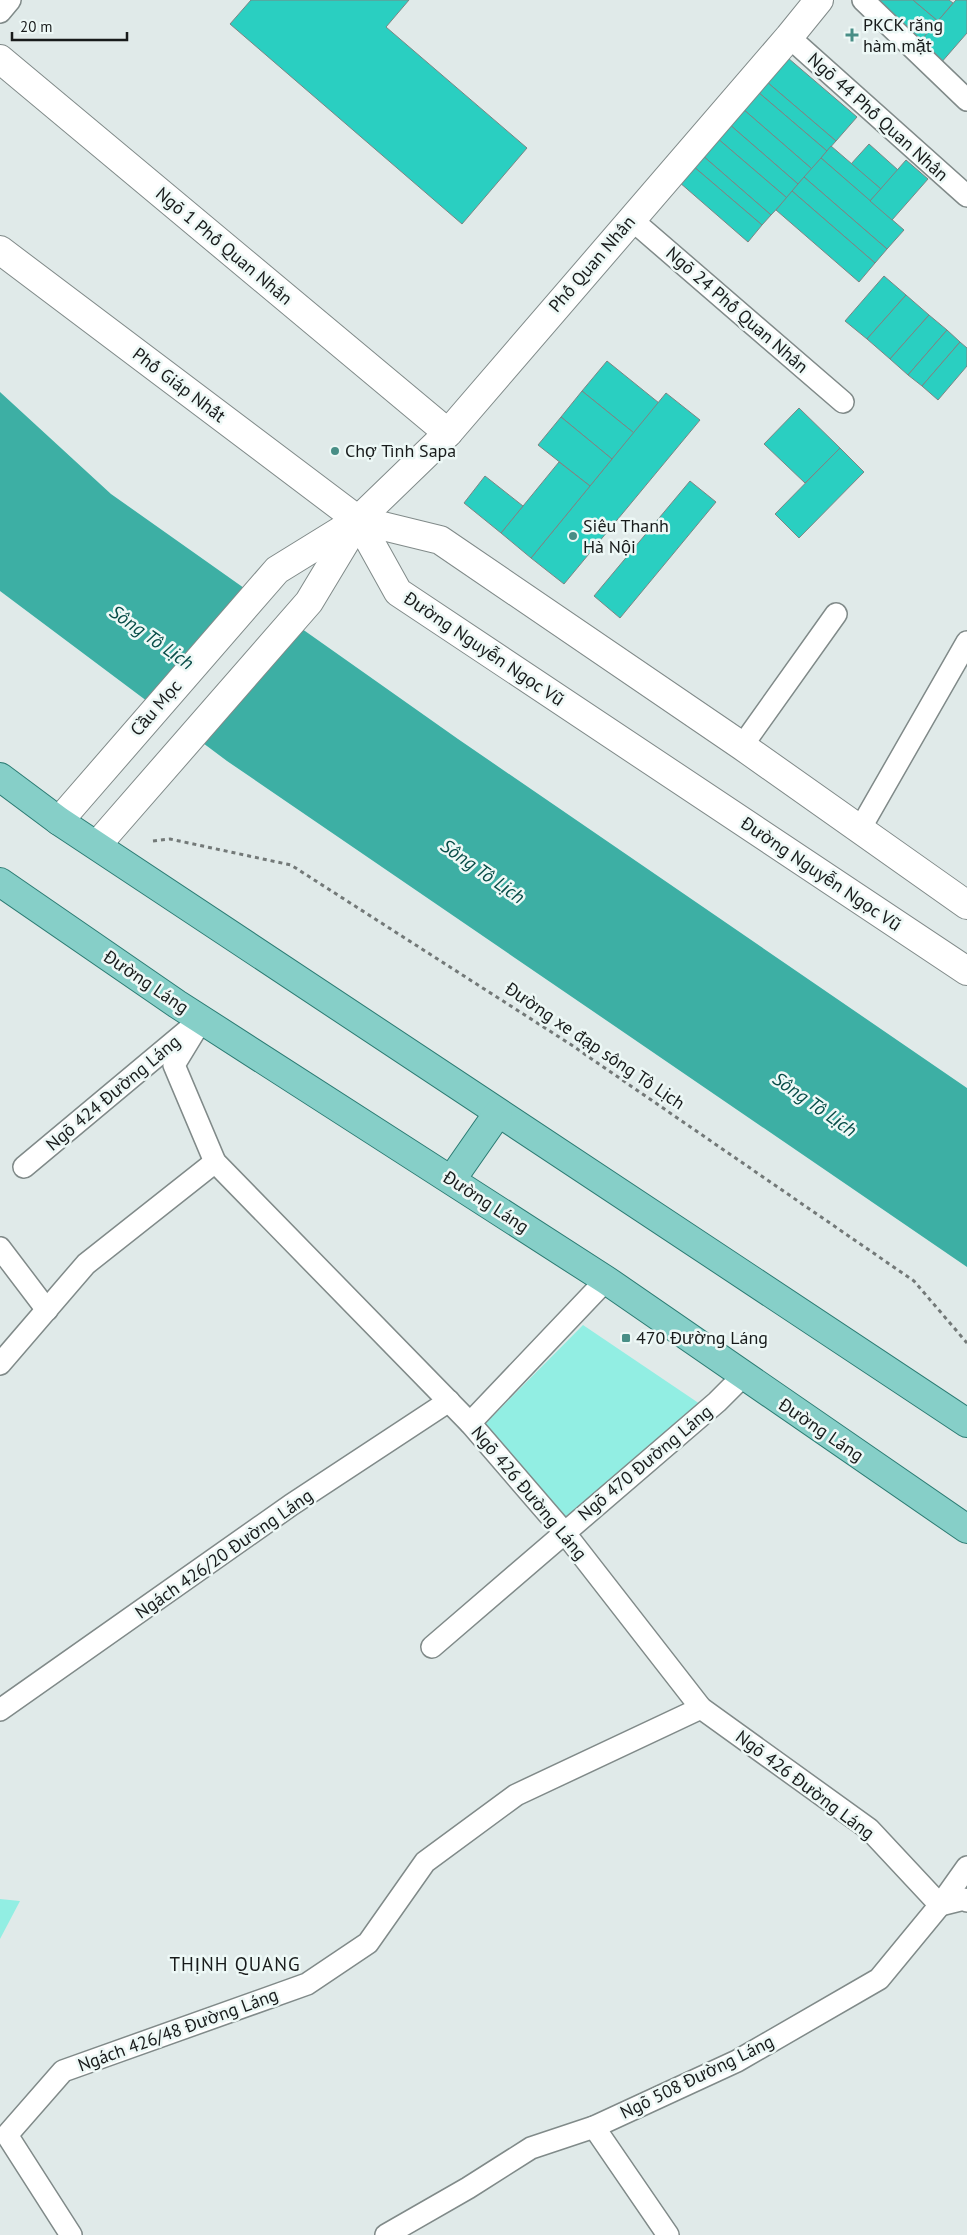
<svg xmlns="http://www.w3.org/2000/svg" width="967" height="2235" viewBox="0 0 967 2235" font-family="'PT Sans',sans-serif">
<style>
.green{fill:#92eee3}
.water{fill:#3dafa4}
.pier{fill:#e0eae9}
.building{fill:#2acfc1;stroke:#7c8584}
.lines{fill:none;stroke-linecap:round;stroke-linejoin:round}
.lane-casing{stroke:#808a89;stroke-width:24}
.street-casing{stroke:#808a89;stroke-width:30}
.secondary-casing{stroke:#808a89;stroke-width:30}
.primary-casing{stroke:#2b7b73;stroke-width:30}
.path{stroke:#737978;stroke-width:3;stroke-dasharray:4 4;stroke-linecap:butt}
.lane{stroke:#fff;stroke-width:21}
.street{stroke:#fff;stroke-width:28}
.secondary{stroke:#fff;stroke-width:28}
.primary{stroke:#86cfc8;stroke-width:28}
.poi-dot{fill:#488e86;stroke:#edf8f6;stroke-width:2}
.labels{text-anchor:middle;stroke-width:5;stroke-linejoin:round;paint-order:stroke}
.poi-label{font-size:18px;fill:#181b1b;stroke:#edf8f6;text-anchor:start}
.street-label{font-size:18px;fill:#181b1b;stroke:#edf8f6}
.water-label{font-size:19px;font-style:italic;fill:#074c47;stroke:#edf8f6}
.neighbourhood-label{font-size:19px;letter-spacing:1px;fill:#181b1b;stroke:#edf8f6}
</style>
<rect width="100%" height="100%" fill="#e0eae9"/>
<g class="green">
<path d="M583,1325L703,1406L561,1543L471,1438Z"/>
<path d="M0,1899L20,1901L0,1939Z"/>
</g>
<path class="water" d="M0,392L111,494L458,739L967,1088V1267L227,761L0,591Z"/>
<path class="pier" d="M256,594L293,620L191,737L155,710Z"/>
<g class="building">
<path d="M251,0H409L386,27L527,148L462,224L230,24Z"/>
<path d="M864,0H913L938,21L917,45Z"/>
<path d="M913,0H949L953,3L938,21Z"/>
<path d="M956,0H967V33L940,64L917,45Z"/>
<path d="M788,58L857,117L836,141L767,82Z"/>
<path d="M767,82L836,141L827,151L758,92Z"/>
<path d="M758,92L827,151L812,169L743,109Z"/>
<path d="M743,109L812,169L798,184L729,124Z"/>
<path d="M729,124L798,184L787,198L717,138Z"/>
<path d="M717,138L787,198L771,215L702,155Z"/>
<path d="M869,144L898,170L881,189L851,164Z"/>
<path d="M831,146L881,189L870,201L821,158Z"/>
<path d="M702,155L771,215L762,225L693,166Z"/>
<path d="M821,158L904,230L887,249L804,177Z"/>
<path d="M906,160L928,179L892,220L870,201Z"/>
<path d="M693,166L762,225L748,242L679,182Z"/>
<path d="M804,177L887,249L875,263L792,191Z"/>
<path d="M792,191L875,263L859,282L776,210Z"/>
<path d="M884,276L906,295L867,339L845,321Z"/>
<path d="M906,295L929,315L890,359L867,339Z"/>
<path d="M929,315L947,330L908,375L890,359Z"/>
<path d="M947,330L960,342L922,386L908,375Z"/>
<path d="M960,342L967,348V366L938,400L922,386Z"/>
<path d="M607,361L659,403L634,433L582,391Z"/>
<path d="M582,391L634,433L612,459L561,417Z"/>
<path d="M666,393L700,420L564,584L531,558Z"/>
<path d="M799,408L840,448L805,483L764,444Z"/>
<path d="M561,417L612,459L590,486L538,445Z"/>
<path d="M840,448L864,472L799,538L775,514Z"/>
<path d="M559,462L590,486L531,558L501,533Z"/>
<path d="M485,476L523,506L501,533L464,503Z"/>
<path d="M690,481L716,502L620,618L594,596Z"/>
</g>
<g class="lines">
<g class="lane-casing">
<g id="lane">
<path d="M863,0L967,100"/>
<path d="M0,12L10,0"/>
<path d="M789,37L967,196"/>
<path d="M631,219L843,402"/>
<path d="M742,746L836,614"/>
<path d="M860,829L967,642"/>
<path d="M202,1019L174,1065L215,1162L470,1423L564,1532L701,1708L869,1829L940,1905"/>
<path d="M24,1167L188,1030"/>
<path d="M0,1248L47,1310"/>
<path d="M0,1364L86,1264L215,1162"/>
<path d="M470,1423L606,1280"/>
<path d="M432,1647L717,1402L743,1376"/>
<path d="M0,1710L291,1505L449,1401"/>
<path d="M940,1905L964,1899L967,1901"/>
<path d="M594,2127L668,2235"/>
<path d="M71,2235L7,2135L63,2071L307,1984L368,1943L425,1862L516,1795L701,1708"/>
<path d="M386,2235L468,2188L531,2148L594,2127L737,2061L879,1979L940,1905L967,1867"/>
</g>
</g>
<g class="street-casing">
<path id="street" d="M0,59L448,433"/>
</g>
<g class="secondary-casing">
<g id="secondary">
<path d="M0,250L358,520L440,540L742,746L967,905"/>
<path d="M358,520L398,592L967,971"/>
<path d="M59,821L277,570L358,520L448,433L789,37L819,0"/>
<path d="M97,845L309,602L356,524"/>
</g>
</g>
<g class="primary-casing">
<g id="primary">
<path d="M0,777L59,821L967,1423"/>
<path d="M0,882L177,1004L606,1280L967,1529"/>
<path d="M452,1179L498,1113"/>
</g>
</g>
<path class="path" d="M153,841L170,839L291,865L570,1044L914,1281L967,1343"/>
<use href="#lane" class="lane"/>
<use href="#street" class="street"/>
<use href="#secondary" class="secondary"/>
<use href="#primary" class="primary"/>
</g>
<g class="poi-dot">
<path d="M849.5 27.5h5v5h5v5h-5v5h-5v-5h-5v-5h5z"/>
<circle cx="335" cy="451" r="5"/>
<circle cx="573" cy="536" r="5"/>
<rect x="621" y="1333" width="10" height="10" rx="2.5"/>
</g>
<g class="labels">
<g class="poi-label">
<text x="863" y="31">PKCK răng<tspan x="863" dy="21">hàm mặt</tspan></text>
<text x="345" y="457">Chợ Tình Sapa</text>
<text x="583" y="532">Siêu Thanh<tspan x="583" dy="21">Hà Nội</tspan></text>
<text x="636" y="1344">470 Đường Láng</text>
</g>
<g class="street-label">
<text transform="translate(878 117) rotate(42)" y="6">Ngõ 44 Phố Quan Nhân</text>
<text transform="translate(224 246) rotate(40)" y="6">Ngõ 1 Phố Quan Nhân</text>
<text transform="translate(592 264) rotate(-49)" y="6">Phố Quan Nhân</text>
<text transform="translate(737 310) rotate(41)" y="6">Ngõ 24 Phố Quan Nhân</text>
<text transform="translate(179 385) rotate(37)" y="6">Phố Giáp Nhất</text>
<text transform="translate(484 649) rotate(34)" y="6">Đường Nguyễn Ngọc Vũ</text>
<text transform="translate(156 708) rotate(-49)" y="6">Cầu Mọc</text>
<text transform="translate(821 874) rotate(34)" y="6">Đường Nguyễn Ngọc Vũ</text>
<text transform="translate(146 982) rotate(34)" y="6">Đường Láng</text>
<text transform="translate(595 1046) rotate(34)" y="6">Đường xe đạp sông Tô Lịch</text>
<text transform="translate(113 1093) rotate(-40)" y="6">Ngõ 424 Đường Láng</text>
<text transform="translate(486 1202) rotate(33)" y="6">Đường Láng</text>
<text transform="translate(821 1430) rotate(34)" y="6">Đường Láng</text>
<text transform="translate(645 1463) rotate(-40)" y="6">Ngõ 470 Đường Láng</text>
<text transform="translate(529 1493) rotate(50)" y="6">Ngõ 426 Đường Láng</text>
<text transform="translate(224 1554) rotate(-35)" y="6">Ngách 426/20 Đường Láng</text>
<text transform="translate(805 1785) rotate(37)" y="6">Ngõ 426 Đường Láng</text>
<text transform="translate(178 2030) rotate(-20)" y="6">Ngách 426/48 Đường Láng</text>
<text transform="translate(697 2077) rotate(-26)" y="6">Ngõ 508 Đường Láng</text>
</g>
<g class="water-label">
<text transform="translate(152 637) rotate(35)" y="7">Sông Tô Lịch</text>
<text transform="translate(483 871) rotate(35)" y="7">Sông Tô Lịch</text>
<text transform="translate(815 1104) rotate(35)" y="7">Sông Tô Lịch</text>
</g>
<g class="neighbourhood-label">
<text x="235" y="1971">THỊNH QUANG</text>
</g>
</g>
<path d="M12 32v8h115v-8" fill="none" stroke="#181b1b" stroke-width="2.5"/>
<text x="20" y="32" font-size="15" fill="#181b1b" stroke="#edf8f6" stroke-width="4" paint-order="stroke">20 m</text>
</svg>
